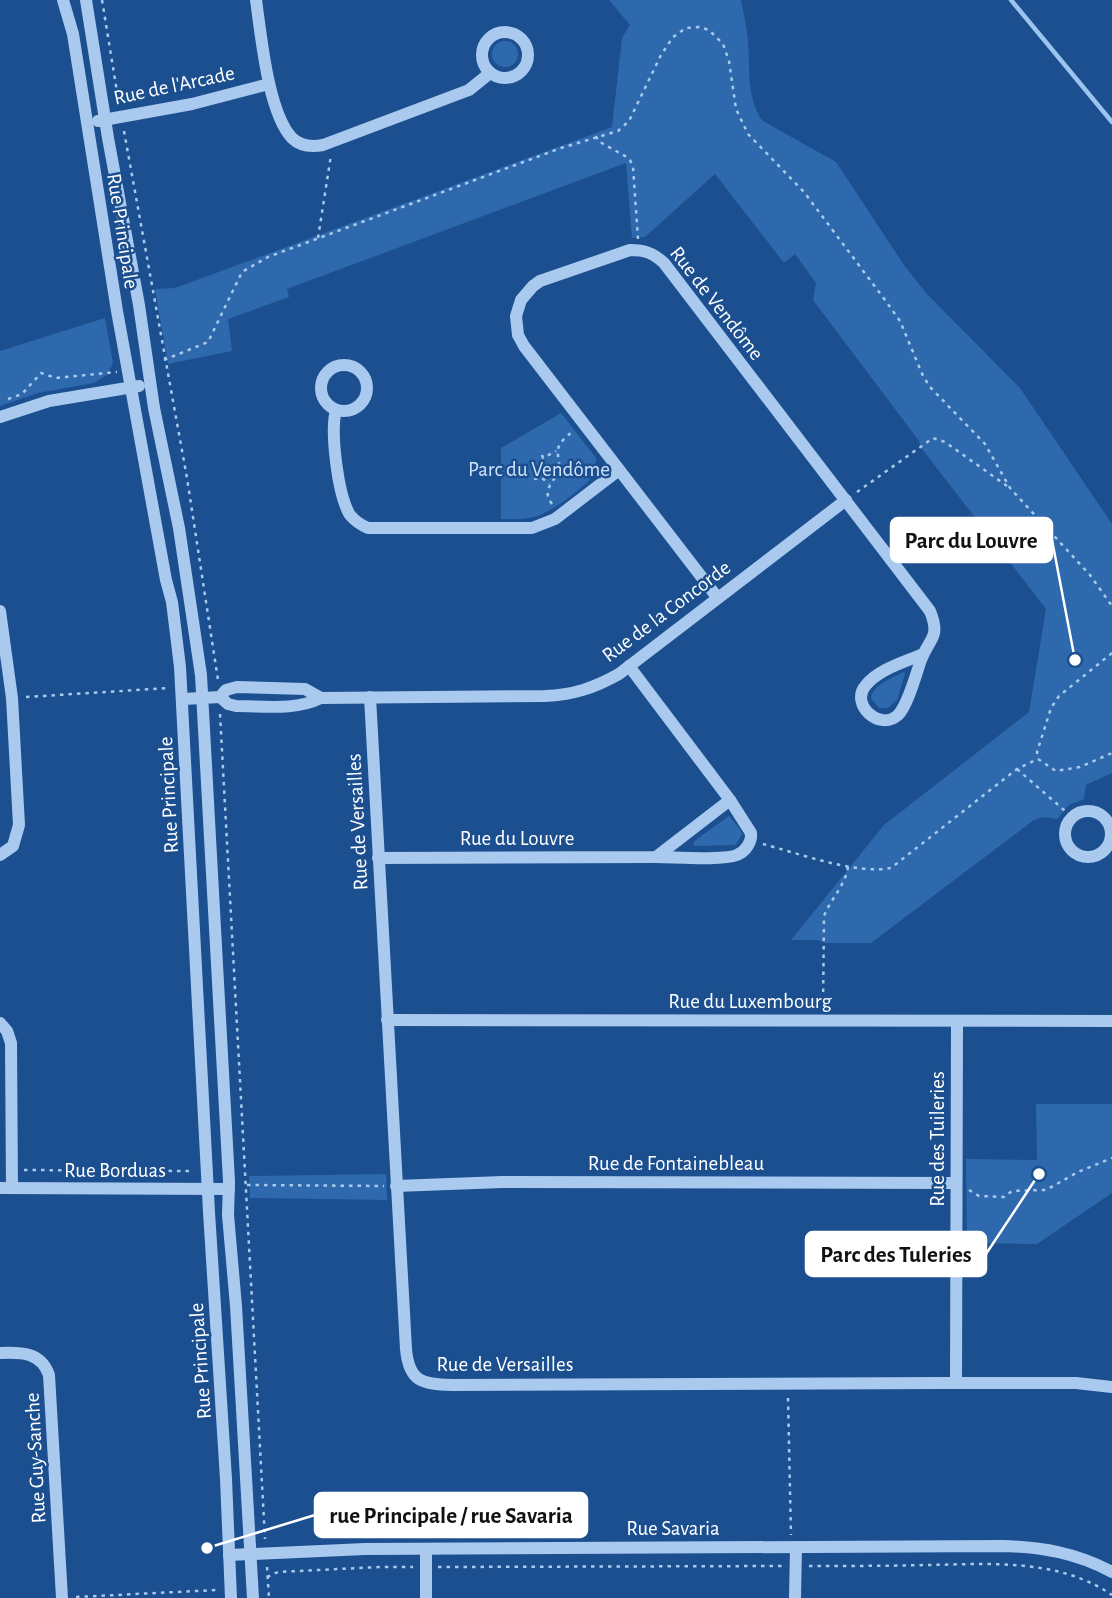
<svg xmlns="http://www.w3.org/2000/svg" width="1112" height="1598" viewBox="0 0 1112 1598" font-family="'Alegreya Sans',sans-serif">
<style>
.green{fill:#2e69ad}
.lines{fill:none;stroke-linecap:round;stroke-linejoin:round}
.stream{stroke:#9cc4f0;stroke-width:4.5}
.path{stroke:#a9c9ee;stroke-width:2.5;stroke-dasharray:3.5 5;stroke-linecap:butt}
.minor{stroke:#a9c9ee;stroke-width:12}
.labels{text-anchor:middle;stroke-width:5;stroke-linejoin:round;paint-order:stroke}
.street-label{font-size:21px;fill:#fff;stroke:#1b4f8f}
.park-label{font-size:21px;fill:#cfe3fa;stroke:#1b4f8f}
.leader{fill:none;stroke:#fff;stroke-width:2.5}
.callout-dot{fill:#fff;stroke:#1b4f8f;stroke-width:2.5}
.callout{fill:#fff;stroke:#fff;stroke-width:2.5}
.callout-label{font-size:23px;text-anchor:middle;font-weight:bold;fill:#111}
</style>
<rect width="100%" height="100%" fill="#1b4f8f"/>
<g class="green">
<path d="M609,0H741C743,11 746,22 747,33C751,61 745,99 763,121L836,162L904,265L927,294L1020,388L1112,524V773L1086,785L1084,799L1069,805L1057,819L1042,817L1034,820L871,943H825L817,940H791L884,825L1029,712L1046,609L922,449L919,441L813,300L816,283L795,254L784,263L715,174L645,237L632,238L626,163L287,289L289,297L228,319L232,351L168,364L155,289L175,288L612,127L622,38L630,25Z"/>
<circle cx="505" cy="54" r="13"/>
<path d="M105,318L113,363L107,375L94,383L38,393L0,406V351Z"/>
<path d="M561,413L596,458V472C587,486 551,513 534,517C524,520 512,519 501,519V448Z"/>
<path d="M903,672L905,674L897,700L888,708H879L871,698C873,684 892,679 903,672Z"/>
<path d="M729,816L740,829L742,834L736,845L695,846L693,843L697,839Z"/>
<path d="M1036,1104H1112V1193L1037,1244L967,1243L966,1159L1037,1160Z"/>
<path d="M386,1174L387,1200L250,1198L249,1176Z"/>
</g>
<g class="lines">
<path class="stream" d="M1011,0L1112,122"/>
<g class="path">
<path d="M102,0L119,104"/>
<path d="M124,131L187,478L218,680"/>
<path d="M596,136L598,141L625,156L630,160L633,167L638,239"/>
<path d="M318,238L331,155"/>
<path d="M164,360L208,342L242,272L268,257L561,148L618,131L629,121L661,55L673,37L686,28L699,27L709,30L723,44L729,61L736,109L748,134L804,192L885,300L900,321L923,376L930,387L985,444L1010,488L1090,575L1112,606"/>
<path d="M8,399L22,394L41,373L56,378L117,372"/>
<path d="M542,455L543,458L556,451"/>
<path d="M534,479L542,478L549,484"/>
<path d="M857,492L933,438L945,442L1007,486"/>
<path d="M552,504C541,490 554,482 560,469C556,445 556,446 574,430"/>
<path d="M1112,653L1059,696L1051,708L1037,752L1038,759L1056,771L1080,767L1112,753"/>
<path d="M26,697L169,688"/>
<path d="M220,714L265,1539"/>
<path d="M1017,769L1072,817"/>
<path d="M763,844C797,853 857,875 891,868L1017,769L1038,759"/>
<path d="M823,1009L824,916C831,898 846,885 848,866"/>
<path d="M24,1170L193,1171"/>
<path d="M247,1185L384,1186"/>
<path d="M969,1190L979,1196L1004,1197L1012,1191L1046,1190L1078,1172L1112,1158"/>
<path d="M788,1398L791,1535"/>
<path d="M809,1566C848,1566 888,1566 928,1565C990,1564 1058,1558 1112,1595"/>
<path d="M267,1567L269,1598"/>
<path d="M438,1567L784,1566"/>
<path d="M267,1577L278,1572L379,1567H413"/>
<path d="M76,1597L216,1590"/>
</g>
<g class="minor">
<path d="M63,0L73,34L117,311L166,580L172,602L180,667L209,1212L226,1479L231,1598"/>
<path d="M86,0L108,138L139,305L154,408L179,528L201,675L229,1181L228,1215L236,1306L253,1598"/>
<path d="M256,0C261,35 268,113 292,138C301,147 312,147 323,145L469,90L490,73"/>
<circle cx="505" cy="55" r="23"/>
<path d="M98,121L192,104L269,84"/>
<circle cx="344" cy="388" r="23"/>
<path d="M336,410C330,432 338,496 350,515C355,521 361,525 368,528H532L555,519L619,470"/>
<path d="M0,417L49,401L139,386"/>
<path d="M717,597L524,346L518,335L516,316L521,300L533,286L540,281L630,250C645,250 653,253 664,263L930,611C941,638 929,638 921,660C916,674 908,705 898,715C880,732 849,704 866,685C879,669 905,662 923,654"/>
<path d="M0,611L12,698L19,825L13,846L0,855"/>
<path d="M220,697L228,704L236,706C264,706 295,711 321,698L545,696C573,695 594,688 619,674L846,500"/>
<path d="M370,697L406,1349C409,1382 422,1384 452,1385L943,1383H1076L1112,1387"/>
<path d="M183,699L220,697L226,690L237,687L305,689L321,698"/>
<circle cx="1088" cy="834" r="23"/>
<path d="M656,857C674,857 722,861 737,855C746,851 752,842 751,833L730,800"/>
<path d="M378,858L656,857L730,800L629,666"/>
<path d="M387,1020L1112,1021"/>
<path d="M0,1023L7,1031L11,1043L12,1188"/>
<path d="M396,1186L502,1182L955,1183"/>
<path d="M0,1188L229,1189"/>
<path d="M0,1353C21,1352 41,1352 49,1375L62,1598"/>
<path d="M956,1383L957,1023"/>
<path d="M426,1549V1598"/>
<path d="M229,1555L365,1549L1003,1546C1042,1547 1077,1553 1112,1572"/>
<path d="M795,1598L796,1547"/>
</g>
</g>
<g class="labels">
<g class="street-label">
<text transform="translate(174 85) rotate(-12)" y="7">Rue de l'Arcade</text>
<text transform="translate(123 231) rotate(81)" y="7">Rue Principale</text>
<text transform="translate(717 303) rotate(52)" y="7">Rue de Vendôme</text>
<text transform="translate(666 611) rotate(-37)" y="7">Rue de la Concorde</text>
<text transform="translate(168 795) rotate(-93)" y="7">Rue Principale</text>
<text transform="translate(357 822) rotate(-93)" y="7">Rue de Versailles</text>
<text x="517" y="845">Rue du Louvre</text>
<text x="750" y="1008">Rue du Luxembourg</text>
<text transform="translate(937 1139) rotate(-90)" y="7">Rue des Tuileries</text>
<text x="676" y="1170">Rue de Fontainebleau</text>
<text x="115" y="1177">Rue Borduas</text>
<text transform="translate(200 1361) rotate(-94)" y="7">Rue Principale</text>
<text x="505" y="1371">Rue de Versailles</text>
<text transform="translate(35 1458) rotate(-93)" y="7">Rue Guy-Sanche</text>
<text x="673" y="1535">Rue Savaria</text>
</g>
<g class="park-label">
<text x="539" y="476">Parc du Vendôme</text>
</g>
</g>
<path class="leader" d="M1075 660L1052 540M1039 1174L986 1254M207 1548L315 1515"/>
<g class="callout-dot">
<circle cx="1075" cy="660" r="7"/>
<circle cx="1039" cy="1174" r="7"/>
<circle cx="207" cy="1548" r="7"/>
</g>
<g class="callout">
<rect x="891" y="518" width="161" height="44" rx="7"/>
<rect x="806" y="1232" width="180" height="44" rx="7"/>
<rect x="315" y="1493" width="272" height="44" rx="7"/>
</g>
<g class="callout-label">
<text x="971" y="548">Parc du Louvre</text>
<text x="896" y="1262">Parc des Tuleries</text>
<text x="451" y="1523">rue Principale / rue Savaria</text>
</g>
</svg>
